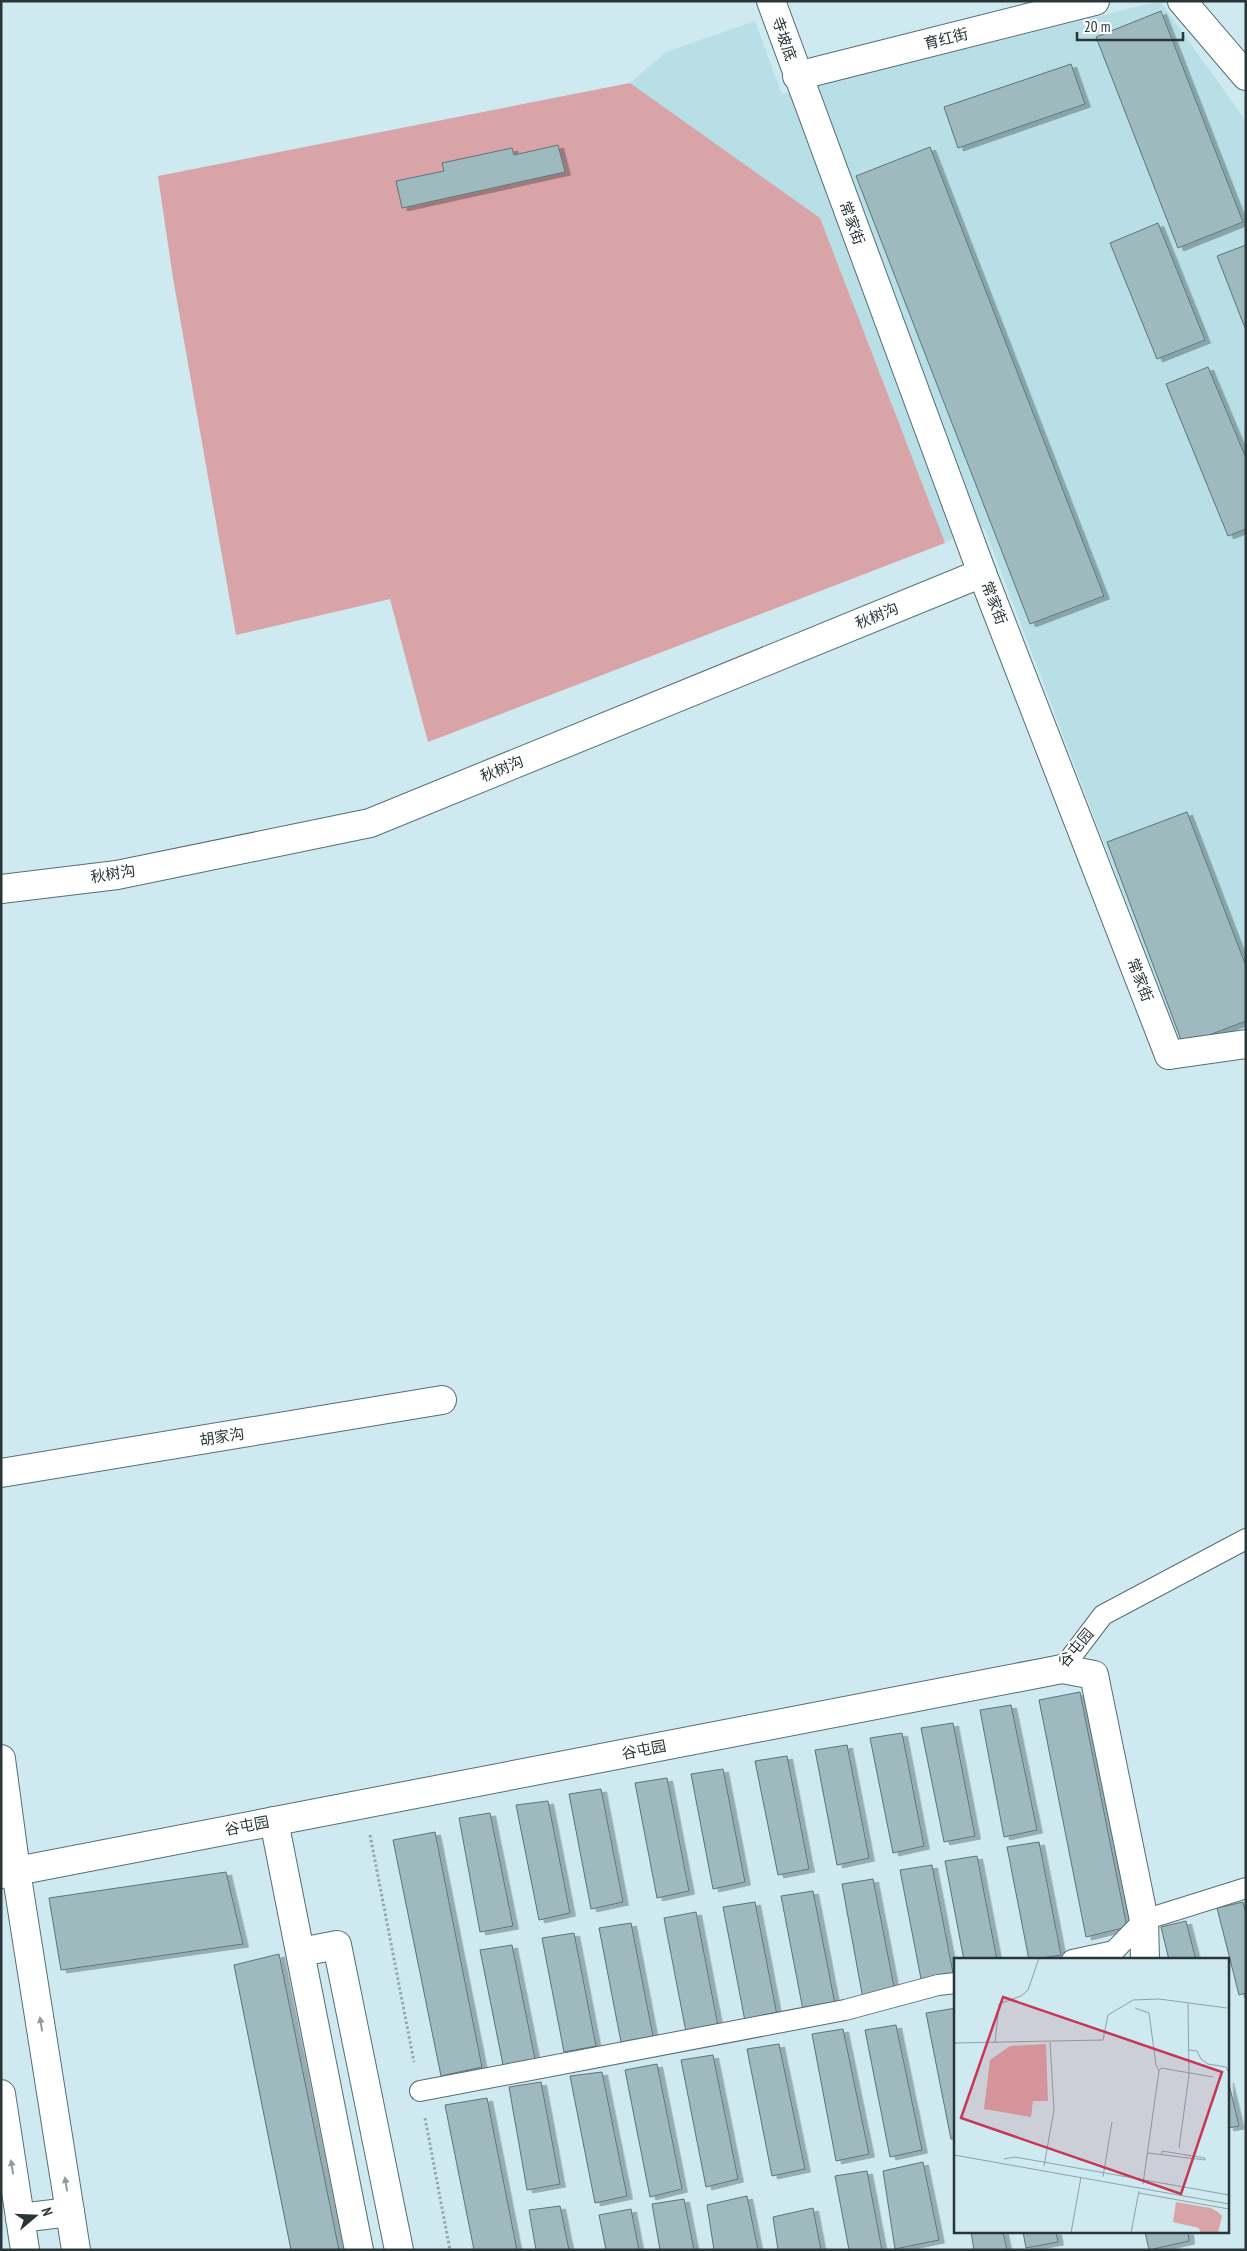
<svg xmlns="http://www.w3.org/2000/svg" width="1247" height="2251" viewBox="0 0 1247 2251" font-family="'PT Sans Narrow','Noto Sans SC',sans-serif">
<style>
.built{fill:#b9dfe6}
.green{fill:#d8a4a7}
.building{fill:#9fbabf;stroke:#5b747a;filter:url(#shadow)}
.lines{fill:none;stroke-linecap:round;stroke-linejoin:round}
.lane-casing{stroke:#556e73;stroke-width:22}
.street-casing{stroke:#556e73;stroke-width:30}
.secondary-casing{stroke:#556e73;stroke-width:30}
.path{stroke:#92a8ad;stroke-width:3;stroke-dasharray:2.5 2.5;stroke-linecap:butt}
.lane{stroke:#fff;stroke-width:20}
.street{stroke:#fff;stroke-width:28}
.secondary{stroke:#fff;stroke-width:28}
.oneway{fill:#949a9c}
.labels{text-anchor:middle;stroke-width:4;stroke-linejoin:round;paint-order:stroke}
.street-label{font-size:15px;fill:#2a3538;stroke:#fff}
.inset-road{fill:none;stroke:#8ca2a6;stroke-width:1}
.view{fill:#c73753;fill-opacity:0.15;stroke:#c73753;stroke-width:2.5}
.inset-edge{fill:none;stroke:#2a3538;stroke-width:2.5}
</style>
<defs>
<filter id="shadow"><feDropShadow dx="5.5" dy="3" stdDeviation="0" flood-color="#0004"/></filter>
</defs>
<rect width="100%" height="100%" fill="#ceeaf0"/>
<path class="built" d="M1160,1L1246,121V1032L1182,1049L984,527L428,742L390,599L236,635L173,278L158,176L630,83L666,52L755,21L782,94Z"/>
<path class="green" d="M630,83L820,218L945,543L428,742L390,599L236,635L173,278L158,176Z"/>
<g class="building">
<path d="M1161,11L1243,222L1178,248L1096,37Z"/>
<path d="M1071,64L1085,104L958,148L944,107Z"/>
<path d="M558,145L565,172L402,208L396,181L444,171L442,163L512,148L514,155Z"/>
<path d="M930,147L1104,596L1030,624L856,176Z"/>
<path d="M1158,223L1205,340L1157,359L1110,243Z"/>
<path d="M1246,245V327L1245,328L1217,256Z"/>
<path d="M1208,367L1246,458V529L1228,536L1166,384Z"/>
<path d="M1187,812L1246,966V1021L1183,1045L1107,842Z"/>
<path d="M1080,1692L1127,1927L1086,1937L1039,1700Z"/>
<path d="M1011,1705L1037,1830L1004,1837L980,1710Z"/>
<path d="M953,1723L975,1836L944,1842L921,1728Z"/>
<path d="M902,1733L924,1846L893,1853L870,1738Z"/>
<path d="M847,1745L869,1858L837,1865L815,1750Z"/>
<path d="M787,1756L809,1869L778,1875L755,1761Z"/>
<path d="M723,1769L745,1882L713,1889L691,1774Z"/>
<path d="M667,1778L689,1891L657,1898L635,1783Z"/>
<path d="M601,1789L623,1902L591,1909L569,1794Z"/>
<path d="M548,1801L570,1913L539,1920L516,1805Z"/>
<path d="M490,1813L513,1926L480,1932L459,1818Z"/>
<path d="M435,1832L482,2067L441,2076L393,1840Z"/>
<path d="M1039,1842L1061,1955L1029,1960L1007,1847Z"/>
<path d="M977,1856L997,1960H964L945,1861Z"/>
<path d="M932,1865L954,1978L922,1984L900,1870Z"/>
<path d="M226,1872L243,1944L61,1970L49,1898Z"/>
<path d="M873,1879L895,1992L863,1999L842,1884Z"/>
<path d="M813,1891L835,2004L803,2010L781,1896Z"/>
<path d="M755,1902L777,2015L745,2021L723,1907Z"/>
<path d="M1243,1902L1246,1914V1993L1239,1995L1217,1908Z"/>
<path d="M696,1912L718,2026L686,2032L664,1918Z"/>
<path d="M1186,1921L1196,1960H1169L1161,1927Z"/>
<path d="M631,1923L653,2036L621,2042L599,1928Z"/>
<path d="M574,1933L596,2046L564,2052L542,1938Z"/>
<path d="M512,1945L535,2059L503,2065L480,1950Z"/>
<path d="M279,1954L339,2250H291L234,1965Z"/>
<path d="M956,2008V2139H951L926,2013Z"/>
<path d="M896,2025L922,2150L890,2157L865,2030Z"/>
<path d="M843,2029L869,2154L836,2161L812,2034Z"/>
<path d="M779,2044L805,2169L772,2176L747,2049Z"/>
<path d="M713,2055L738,2179L706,2187L681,2060Z"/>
<path d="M657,2064L682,2189L650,2197L625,2070Z"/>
<path d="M602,2072L627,2196L595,2203L570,2076Z"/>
<path d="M1228,2080L1239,2126L1228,2128Z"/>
<path d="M541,2082L560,2184L527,2190L509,2087Z"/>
<path d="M487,2098L517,2250H474L445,2105Z"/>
<path d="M923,2162L939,2240L895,2249L883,2171Z"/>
<path d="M867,2171L882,2250H849L835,2176Z"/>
<path d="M747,2196L758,2250H714L707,2205Z"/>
<path d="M684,2199L694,2250H660L652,2204Z"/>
<path d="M560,2206L569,2250H536L529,2210Z"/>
<path d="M813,2208L821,2250H778L773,2217Z"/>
<path d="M631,2209L639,2250H606L599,2215Z"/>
<path d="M971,2232H1003L1007,2250H974Z"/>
<path d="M1023,2232H1056L1058,2242L1026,2248Z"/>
<path d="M1145,2232H1188L1189,2241L1149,2250Z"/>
</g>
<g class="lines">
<g class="lane-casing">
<g id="lane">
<path d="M1062,1669L1103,1615L1246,1539"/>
<path d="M1072,1960L1114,1951L1144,1920L1246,1888"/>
<path d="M420,2091L845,2010L938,1985L956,1983"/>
</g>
</g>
<g class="street-casing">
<g id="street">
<path d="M1182,1L1246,76"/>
<path d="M797,76L1095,1"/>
<path d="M1169,1055L1246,1044"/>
<path d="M1,1473L442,1400"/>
<path d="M274,1821L359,2250"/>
<path d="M1,1874L1062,1669L1094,1675L1144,1920L1145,1960"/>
<path d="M301,1952L337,1945L399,2250"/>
</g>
</g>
<g class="secondary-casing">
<g id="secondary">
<path d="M771,1L982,573L1169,1055"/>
<path d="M1,889L117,875L370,823L982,573"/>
<path d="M1,1759L16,1871L76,2250"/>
<path d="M1,2094L25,2250"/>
<path d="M20,2218L70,2212"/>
</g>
</g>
<g class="path">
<path d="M370,1835L414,2062"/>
<path d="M425,2118L450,2250"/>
</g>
<use href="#lane" class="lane"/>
<use href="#street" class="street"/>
<use href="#secondary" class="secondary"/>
</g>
<defs><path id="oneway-solid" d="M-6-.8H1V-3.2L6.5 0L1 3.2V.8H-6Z" transform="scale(1.25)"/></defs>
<g class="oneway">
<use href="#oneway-solid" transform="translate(41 2024) rotate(-99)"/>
<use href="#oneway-solid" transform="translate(12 2167) rotate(-99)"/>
<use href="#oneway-solid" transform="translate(66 2184) rotate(-99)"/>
</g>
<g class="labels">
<g class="street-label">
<text transform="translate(784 39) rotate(71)" y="5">寺坡底</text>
<text transform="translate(946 39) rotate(-14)" y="5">育红街</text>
<text transform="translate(852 223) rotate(70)" y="5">常家街</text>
<text transform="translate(994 603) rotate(69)" y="5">常家街</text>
<text transform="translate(877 616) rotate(-22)" y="5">秋树沟</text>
<text transform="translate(502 769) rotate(-22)" y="5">秋树沟</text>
<text transform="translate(113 874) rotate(-9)" y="5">秋树沟</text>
<text transform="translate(1140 980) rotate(69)" y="5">常家街</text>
<text transform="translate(222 1437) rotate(-9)" y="5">胡家沟</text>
<text transform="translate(1076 1648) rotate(-50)" y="5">谷屯园</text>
<text transform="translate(644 1750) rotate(-11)" y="5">谷屯园</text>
<text transform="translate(247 1826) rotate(-11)" y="5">谷屯园</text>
</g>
</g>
<g transform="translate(954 1958)">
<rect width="275" height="275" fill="#ceeaf0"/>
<path d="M92,86L94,143H79L77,159L30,151L36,102L56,88ZM222,244L257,250L264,254L268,258L264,275L246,274L245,270L219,264Z" fill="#d8a4a7"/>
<path class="inset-road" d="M181,50L195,55L202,107L205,113L189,226M0,85L149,82L154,57L179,42L205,41L273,50M41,85L45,46L67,38L74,32L85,0M235,92L243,93L247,101L254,106L272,109L275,115M205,113L207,110L259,119M225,190L235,117L234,46M194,195L251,202V200L208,193V197M0,197L275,246M50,201L61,199L275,237M90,208L100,152L96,84M149,219L158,164M185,235L275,251M117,275L127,219M177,275L185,233"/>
<path class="view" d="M49,39L268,114L227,236L7,160Z"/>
<rect width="275" height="275" class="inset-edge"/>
</g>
<rect width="1247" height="2251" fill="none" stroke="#2a3538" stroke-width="5"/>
<g transform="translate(35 2216) rotate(71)" stroke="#ffffff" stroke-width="4" paint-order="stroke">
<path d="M0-4L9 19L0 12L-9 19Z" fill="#2a3538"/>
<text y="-8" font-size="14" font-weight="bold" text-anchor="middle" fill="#2a3538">N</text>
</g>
<path d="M1077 32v8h106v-8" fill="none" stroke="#2a3538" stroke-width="2.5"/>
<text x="1084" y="32" font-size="15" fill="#2a3538" stroke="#ffffff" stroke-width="4" paint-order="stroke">20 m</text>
</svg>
